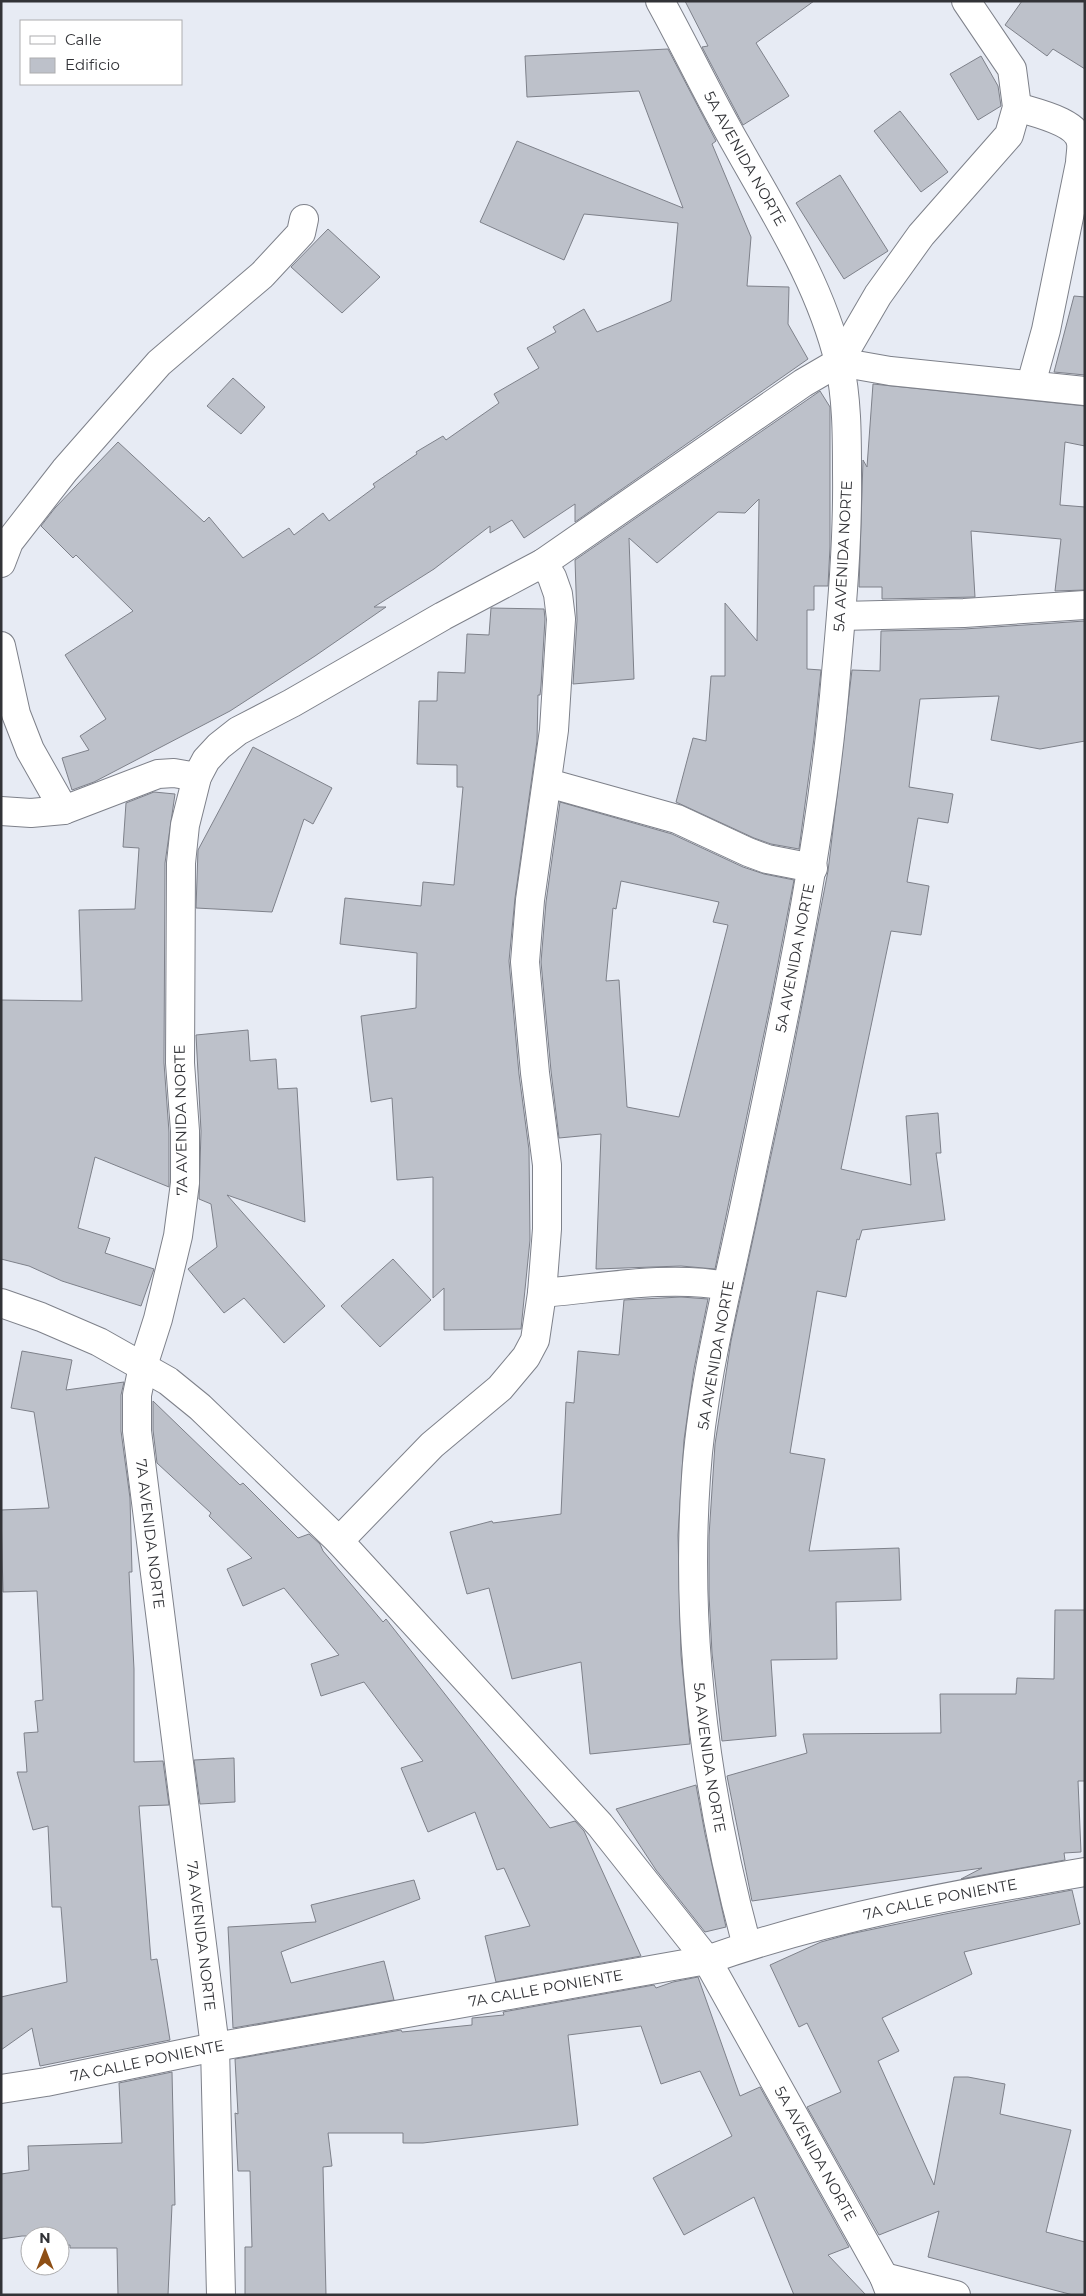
<svg xmlns="http://www.w3.org/2000/svg" width="1086" height="2296" viewBox="0 0 1086 2296" font-family="Montserrat,sans-serif">
<style>
.building{fill:#bdc1ca;stroke:#7e818a;fill-rule:evenodd}
.lines{fill:none;stroke-linecap:round;stroke-linejoin:round}
.minor-casing{stroke:#7e818a;stroke-width:30}
.tertiary-casing{stroke:#7e818a;stroke-width:30}
.minor{stroke:#fff;stroke-width:28}
.tertiary{stroke:#fff;stroke-width:28}
.labels{text-anchor:middle;stroke-width:4;stroke-linejoin:round;paint-order:stroke}
.street-label{font-size:15px;fill:#323337;stroke:#fff}
</style>
<rect width="100%" height="100%" fill="#e7ebf4"/>
<g class="building">
<path d="M685,1H814L756,43L789,96L743,125L702,47L708,46Z"/>
<path d="M1022,1H1085V69L1053,49L1047,56L1005,25Z"/>
<path d="M668,49L716,141L712,144L751,237L747,286L789,287L788,324L808,359L575,522V504L524,538L512,520L490,533V526L434,569L374,607H386L315,656L230,711L94,782L72,790L62,758L89,750L80,736L106,719L65,655L133,611L76,555L73,558L41,526L55,508L118,442L204,522L209,517L243,558L289,528L294,535L323,513L329,521L375,487L373,484L417,454L416,452L443,436L446,440L499,403L494,394L539,368L527,348L556,332L553,327L584,309L597,332L671,301L678,223L584,214L564,260L480,222L517,141L683,208L639,91L527,97L525,56Z"/>
<path d="M981,56L998,86L1001,106L978,120L950,74Z"/>
<path d="M900,111L948,172L921,192L874,131Z"/>
<path d="M840,175L888,251L844,279L796,203Z"/>
<path d="M328,229L380,277L342,313L291,267Z"/>
<path d="M1074,296L1085,297V375L1054,372Z"/>
<path d="M233,378L265,407L241,434L207,406Z"/>
<path d="M873,384L1085,406V446L1065,442L1060,505L1085,507V590L1055,591L1061,539L971,531L975,597L882,599V587H859L863,460L867,467Z"/>
<path d="M820,391L830,407V547L828,586H814V610H807V669L821,670L814,738L799,849L771,844L754,838L676,802L693,738L706,741L711,676H725V603L757,641L759,499L745,513L718,512L657,563L629,538L634,679L573,684L577,620L575,560Z"/>
<path d="M491,608L544,609L545,619L541,686L540,695H538L537,741L515,898L509,961L519,1074L529,1150L530,1240L521,1329L444,1330V1288L433,1298V1177L397,1180L392,1098L371,1102L361,1016L416,1008L417,953L340,944L345,898L421,906L423,882L454,885L463,787H457V765L417,764L419,701H437L438,672L465,673L467,634L489,635Z"/>
<path d="M1085,621V741L1040,749L991,740L999,696L920,699L909,787L953,794L948,823L918,818L907,882L929,886L921,935L891,931L841,1169L911,1185L906,1116L938,1113L941,1153H936L945,1220L862,1230L859,1240L857,1239L846,1297L817,1291L790,1453L825,1459L809,1551L899,1548L901,1600L836,1602L837,1659L771,1660L776,1736L722,1741L712,1653L709,1595V1536L715,1444L731,1341L789,1072L828,871L852,670L880,671L881,631L964,629Z"/>
<path d="M253,747L332,788L313,824L304,819L272,912L196,908L198,850Z"/>
<path d="M154,792L175,794L165,863L164,1063L169,1132V1187L95,1157L78,1228L110,1238L105,1253L154,1269L141,1306L62,1281L29,1266L1,1259V1000L82,1001L79,910L135,909L139,848L123,847L126,803Z"/>
<path d="M560,802L672,834L743,867L764,874L794,880L771,1000L715,1269L681,1266L596,1269L601,1134L559,1138L551,1071L541,962L546,902ZM621,881L719,902L713,922L728,925L679,1117L627,1107L619,980L606,981L613,908L616,909Z"/>
<path d="M248,1030L250,1061L276,1059L278,1089L297,1088L305,1222L227,1195L325,1306L284,1343L244,1298L224,1313L188,1269L217,1247L211,1204L199,1199L201,1131L196,1035Z"/>
<path d="M393,1259L431,1300L380,1347L341,1306Z"/>
<path d="M681,1297L708,1299L694,1369L684,1440L678,1535L681,1655L690,1744L590,1754L581,1662L512,1679L489,1588L467,1594L450,1532L492,1521L493,1523L561,1514L566,1402L574,1403L578,1351L619,1355L624,1300Z"/>
<path d="M22,1351L72,1360L66,1390L124,1382L121,1395V1431L130,1498L132,1572H129L134,1669V1762L163,1761L169,1805L139,1806L151,1960L157,1959L170,2040L40,2066L32,2028L1,2050V1997L67,1982L61,1907H52L48,1826L33,1830L17,1772H27L24,1733L38,1732L35,1701L43,1700L37,1591L3,1592L1,1510L49,1508L34,1412L11,1408Z"/>
<path d="M153,1401L240,1485L243,1483L298,1538L309,1534L320,1544L323,1551L383,1622L386,1619L550,1828L575,1821L584,1831L641,1956L496,1982L485,1936L530,1926L504,1868L497,1870L475,1812L428,1832L401,1768L423,1761L364,1682L321,1696L311,1664L339,1655L284,1588L243,1606L227,1569L252,1558L209,1516L211,1513L157,1463L153,1430Z"/>
<path d="M1055,1610H1085V1781H1078L1081,1852L1064,1853L1065,1860L961,1879L982,1868L752,1901L727,1776L807,1753L803,1734L941,1733L940,1694H1016L1017,1678L1054,1679Z"/>
<path d="M234,1758L235,1802L200,1804L194,1760Z"/>
<path d="M696,1785L705,1834L726,1927L705,1932L656,1870L616,1809Z"/>
<path d="M414,1880L420,1899L281,1952L291,1983L384,1961L394,2000L233,2028L228,1927L316,1922L311,1905Z"/>
<path d="M1072,1890L1080,1924L964,1952L972,1974L882,2018L899,2051L878,2061L934,2185L954,2077H968L1005,2084L1000,2114L1071,2130L1046,2232L1085,2242V2295H1073L928,2257L939,2211L879,2235L807,2107L841,2092L807,2023L799,2027L770,1965L821,1942L850,1934L945,1914Z"/>
<path d="M698,1977L740,2096L760,2087L849,2247L828,2255L866,2295H794L754,2197L684,2235L653,2178L732,2136L700,2071L661,2084L641,2026L568,2035L578,2125L423,2143H403V2133H328L332,2166L323,2167L326,2295H245V2247H252L250,2171H238L235,2113L238,2114L235,2059L401,2030L402,2032L472,2025V2018L504,2015L503,2012L654,1985L656,1988L673,1982Z"/>
<path d="M172,2072L175,2205H172L168,2295H118L117,2248H70V2245L60,2246V2236H22L1,2239V2174L29,2170L28,2146L122,2143L119,2083Z"/>
</g>
<g class="lines">
<g class="minor-casing">
<g id="minor">
<path id="s1" d="M660,1C686,48 709,97 736,144C775,214 820,283 839,362C847,398 847,435 847,472C848,539 842,607 836,673C822,851 782,1025 746,1199C727,1291 702,1384 696,1477C685,1634 706,1794 747,1946"/>
<path d="M1017,107C1035,113 1078,121 1081,143C1082,149 1080,157 1080,163L1046,330L1031,384"/>
<path d="M839,362L890,371L1085,391"/>
<path d="M1,563L9,542L65,470L159,363L262,275L301,233L304,219"/>
<path d="M841,616L964,613L1085,605"/>
<path d="M1,646L16,714L30,750L64,810"/>
<path d="M548,783L677,819L748,852L767,859L813,868"/>
<path d="M1,811L31,813L64,810L158,774L174,773L197,777"/>
<path d="M542,1293C602,1288 668,1275 727,1286"/>
<path d="M339,1541L432,1445L500,1388L526,1357L535,1340L542,1293L547,1229V1165L535,1073L525,962L530,900L554,730L561,619L558,594L552,577L543,563"/>
<path id="s2" d="M1,2089L46,2082L215,2047L707,1960C829,1917 958,1894 1085,1872"/>
<path d="M884,2277L956,2295"/>
<path d="M221,2295L215,2047L137,1431V1395L143,1366L158,1319L178,1236L185,1183V1131L180,1063L181,863L185,825L197,777L206,760L219,746L238,731L292,703L443,616L543,563L803,383L839,362L878,295L921,235L1009,135L1017,107L1012,69L966,1"/>
</g>
</g>
<g class="tertiary-casing">
<g id="tertiary">
<path id="s3" d="M1,1303L41,1317L99,1342L168,1381L200,1407L339,1541L600,1825L707,1960L884,2277L891,2295"/>
</g>
</g>
<use href="#minor" class="minor"/>
<use href="#tertiary" class="tertiary"/>
</g>
<g class="labels">
<g class="street-label">
<text dy="5" stroke="none"><textPath href="#s1" startOffset="179">5A AVENIDA NORTE</textPath></text>
<text transform="translate(843 556) rotate(-87)" y="5">5A AVENIDA NORTE</text>
<text transform="translate(795 958) rotate(-79)" y="5">5A AVENIDA NORTE</text>
<text transform="translate(181 1120) rotate(-91)" y="5">7A AVENIDA NORTE</text>
<text transform="translate(716 1355) rotate(-80)" y="5">5A AVENIDA NORTE</text>
<text transform="translate(150 1534) rotate(83)" y="5">7A AVENIDA NORTE</text>
<text dy="5" stroke="none"><textPath href="#s1" startOffset="1814">5A AVENIDA NORTE</textPath></text>
<text dy="5" stroke="none"><textPath href="#s2" startOffset="959">7A CALLE PONIENTE</textPath></text>
<text transform="translate(201 1936) rotate(83)" y="5">7A AVENIDA NORTE</text>
<text dy="5" stroke="none"><textPath href="#s2" startOffset="554">7A CALLE PONIENTE</textPath></text>
<text dy="5" stroke="none"><textPath href="#s2" startOffset="149">7A CALLE PONIENTE</textPath></text>
<text dy="5" stroke="none"><textPath href="#s3" startOffset="1199">5A AVENIDA NORTE</textPath></text>
</g>
</g>
<rect width="1086" height="2296" fill="none" stroke="#323337" stroke-width="5"/>
<rect x="20" y="20" width="162" height="65" fill="#ffffff" stroke="#adadaf"/>
<rect x="30" y="36" width="25" height="8" fill="#ffffff" stroke="#adadaf"/>
<text x="65" y="45" font-size="15" fill="#323337">Calle</text>
<rect x="30" y="58" width="25" height="15" fill="#bdc1ca" stroke="#adadaf"/>
<text x="65" y="70" font-size="15" fill="#323337">Edificio</text>
<g transform="translate(45 2251)"><circle r="24" fill="#ffffff" stroke="#adadaf"/>
<path d="M0-4L9 19L0 12L-9 19Z" fill="#8e4f15"/>
<text y="-8" font-size="14" font-weight="bold" text-anchor="middle" fill="#323337">N</text>
</g>
</svg>
